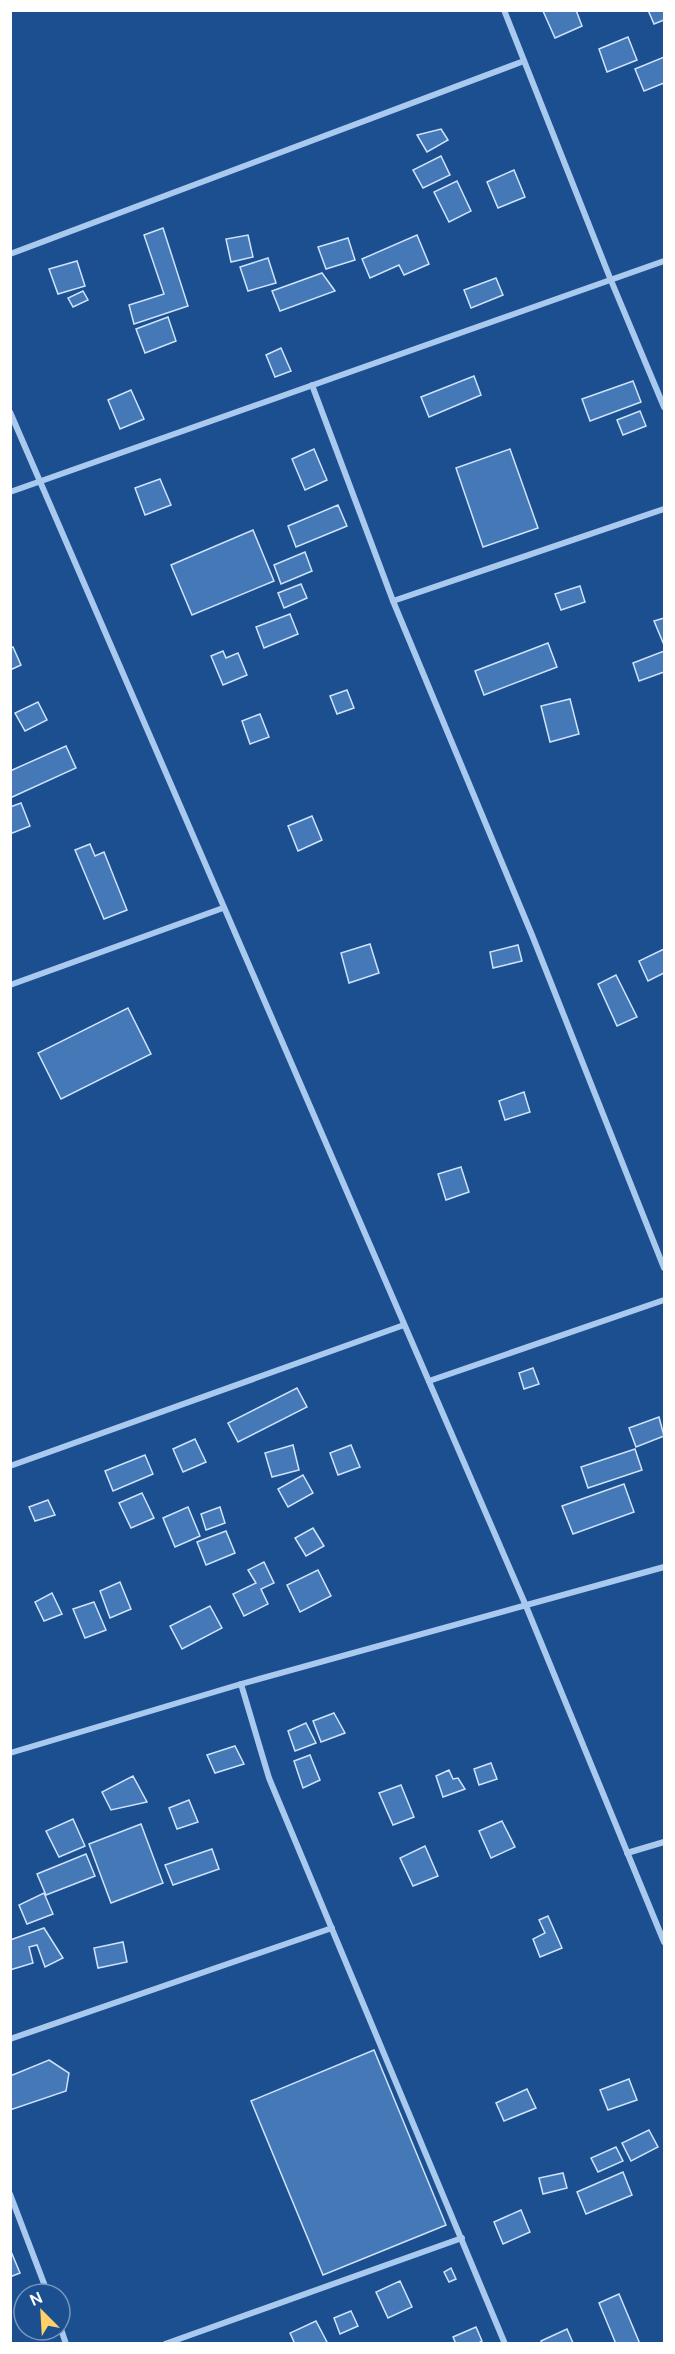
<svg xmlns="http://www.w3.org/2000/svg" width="675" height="2354" viewBox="0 0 675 2354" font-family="'DM Sans',sans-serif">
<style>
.building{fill:#4478b7;stroke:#cfe3fa;stroke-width:1.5}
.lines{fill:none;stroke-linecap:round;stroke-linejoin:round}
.minor{stroke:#a9c9ee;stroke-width:6}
</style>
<rect width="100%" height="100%" fill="#1b4f8f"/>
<g class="building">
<path d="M576,10L582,26L555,38L543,11Z"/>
<path d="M648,10H664V20L654,24Z"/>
<path d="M628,37L637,60L607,72L599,49Z"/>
<path d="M664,57V83L644,91L635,69Z"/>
<path d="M441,129L448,140L427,152L417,135Z"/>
<path d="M441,156L450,175L423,188L413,170Z"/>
<path d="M514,170L525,197L498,208L487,182Z"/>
<path d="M457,181L471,211L449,222L434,192Z"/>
<path d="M163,228L188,306L134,324L129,305L164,294L144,235Z"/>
<path d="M248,235L253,257L231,262L226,239Z"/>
<path d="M417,235L429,264L404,275L399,265L370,278L362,259Z"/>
<path d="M348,238L355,260L326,269L318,247Z"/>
<path d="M268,258L276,283L248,291L240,267Z"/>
<path d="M77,261L85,286L58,294L49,269Z"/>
<path d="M322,273L335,291L280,311L272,291Z"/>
<path d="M496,278L503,295L471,308L464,290Z"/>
<path d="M83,291L88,300L73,307L68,298Z"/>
<path d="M168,317L176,341L145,353L136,329Z"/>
<path d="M281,348L291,371L275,377L266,355Z"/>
<path d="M474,376L481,395L429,417L421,397Z"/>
<path d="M633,381L641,402L590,421L582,399Z"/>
<path d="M131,390L144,419L120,429L108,400Z"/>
<path d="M640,411L646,426L623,435L617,420Z"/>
<path d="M314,449L327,480L305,490L292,459Z"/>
<path d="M510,449L538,528L483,547L456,468Z"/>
<path d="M160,479L171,505L145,515L135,488Z"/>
<path d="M338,505L347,526L296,547L288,526Z"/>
<path d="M253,530L274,581L192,615L171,565Z"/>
<path d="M305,552L312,571L281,584L274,565Z"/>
<path d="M301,584L307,598L284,608L278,593Z"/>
<path d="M580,586L585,602L561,610L555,594Z"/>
<path d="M290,614L298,634L264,648L256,627Z"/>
<path d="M664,618V645L654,621Z"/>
<path d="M548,643L557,667L484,695L475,671Z"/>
<path d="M13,647L21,665L10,670V648Z"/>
<path d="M223,651L226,658L238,653L247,675L223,685L211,656Z"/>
<path d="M664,651V672L639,681L633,663Z"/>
<path d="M347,690L354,708L337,714L330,696Z"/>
<path d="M570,699L579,734L550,742L541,706Z"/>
<path d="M38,702L47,720L25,731L15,713Z"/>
<path d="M260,714L269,737L250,744L242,721Z"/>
<path d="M66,746L76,768L10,798V771Z"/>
<path d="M21,803L30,826L10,834V807Z"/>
<path d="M312,816L322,840L298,851L288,826Z"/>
<path d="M90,844L95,856L104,852L127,910L104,919L75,850Z"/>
<path d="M370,944L379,973L349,983L341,953Z"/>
<path d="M518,945L522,961L493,968L490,952Z"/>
<path d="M664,949V973L648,981L639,961Z"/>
<path d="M616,975L637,1017L617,1026L598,984Z"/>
<path d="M128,1008L151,1054L61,1099L38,1053Z"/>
<path d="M524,1092L530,1112L505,1120L499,1101Z"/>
<path d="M461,1167L469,1192L446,1200L438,1174Z"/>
<path d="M533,1368L539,1384L524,1389L519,1373Z"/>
<path d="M297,1388L307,1407L238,1442L228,1423Z"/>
<path d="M659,1417L664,1436L636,1447L629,1428Z"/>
<path d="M195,1439L206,1462L183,1472L173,1449Z"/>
<path d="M293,1445L299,1470L272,1477L265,1453Z"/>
<path d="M351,1445L360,1467L338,1475L330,1453Z"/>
<path d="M635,1449L642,1470L588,1488L581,1467Z"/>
<path d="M145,1455L153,1474L113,1491L105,1471Z"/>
<path d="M303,1475L313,1493L288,1507L278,1489Z"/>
<path d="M624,1484L634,1512L573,1534L562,1506Z"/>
<path d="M142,1493L154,1518L131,1528L119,1503Z"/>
<path d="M48,1500L55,1515L35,1521L29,1507Z"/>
<path d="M188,1507L200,1536L175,1547L163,1518Z"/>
<path d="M220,1507L225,1523L206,1530L201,1514Z"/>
<path d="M313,1528L324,1546L306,1556L295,1538Z"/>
<path d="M226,1531L235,1553L206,1565L197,1542Z"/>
<path d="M264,1562L274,1583L261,1589L268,1604L244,1616L233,1594L256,1583L248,1570Z"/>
<path d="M318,1570L331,1596L300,1612L287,1585Z"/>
<path d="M120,1582L131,1609L110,1618L100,1591Z"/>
<path d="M52,1593L62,1614L44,1621L35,1602Z"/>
<path d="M94,1602L106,1630L85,1638L73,1609Z"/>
<path d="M210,1606L222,1628L182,1649L170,1626Z"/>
<path d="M334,1713L345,1733L321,1742L313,1721Z"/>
<path d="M306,1723L316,1743L295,1751L288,1731Z"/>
<path d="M235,1746L244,1764L215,1773L207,1755Z"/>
<path d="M310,1755L320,1780L303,1788L294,1761Z"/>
<path d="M491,1763L497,1779L479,1785L474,1769Z"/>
<path d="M449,1770L453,1779L458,1778L465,1789L443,1797L436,1776Z"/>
<path d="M133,1776L147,1802L111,1810L102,1792Z"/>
<path d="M401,1785L414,1817L393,1825L379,1793Z"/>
<path d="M189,1800L198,1822L177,1829L169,1808Z"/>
<path d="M73,1819L85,1846L59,1857L46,1831Z"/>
<path d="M502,1821L515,1847L491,1858L479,1831Z"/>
<path d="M141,1824L163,1883L111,1903L89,1844Z"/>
<path d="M425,1846L438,1876L413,1886L400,1858Z"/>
<path d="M212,1849L219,1869L173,1885L165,1865Z"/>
<path d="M86,1854L95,1876L46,1895L37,1874Z"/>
<path d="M44,1893L53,1914L27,1924L19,1905Z"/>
<path d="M548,1916L562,1948L540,1957L533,1939L545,1933L539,1920Z"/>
<path d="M44,1928L63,1958L45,1967L37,1945L29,1947L33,1963L10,1970V1940Z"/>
<path d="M123,1942L127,1962L98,1968L94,1948Z"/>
<path d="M374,2050L446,2225L323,2275L251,2101Z"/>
<path d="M49,2060L69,2073L66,2091L10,2110V2076Z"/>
<path d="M629,2079L637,2100L608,2110L600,2090Z"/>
<path d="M527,2089L536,2108L504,2121L496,2103Z"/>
<path d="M649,2130L658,2147L631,2161L622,2143Z"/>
<path d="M616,2147L623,2161L598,2172L591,2158Z"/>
<path d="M623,2172L632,2195L586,2214L577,2192Z"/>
<path d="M563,2173L567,2188L543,2194L539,2178Z"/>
<path d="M521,2210L530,2232L503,2244L494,2222Z"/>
<path d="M10,2249L20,2273L10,2277Z"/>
<path d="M451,2268L456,2279L449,2282L444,2272Z"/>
<path d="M400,2281L412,2307L388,2318L376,2292Z"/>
<path d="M619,2294L640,2344H616L599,2303Z"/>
<path d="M351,2311L358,2326L340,2334L334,2318Z"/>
<path d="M316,2321L328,2344H295L290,2333Z"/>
<path d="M476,2327L482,2341L477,2344H456L453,2337Z"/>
<path d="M567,2329L573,2343L542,2344L541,2341Z"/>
</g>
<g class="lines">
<g class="minor">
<path d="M504,10L610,278L664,407"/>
<path d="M10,254L524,61"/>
<path d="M312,385L393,601L532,935L664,1268"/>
<path d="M10,412L526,1606L664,1942"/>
<path d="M10,492L664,261"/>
<path d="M393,601L664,509"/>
<path d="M10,985L223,908"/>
<path d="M429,1381L664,1300"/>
<path d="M10,1466L404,1325"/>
<path d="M241,1684L269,1778L505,2344"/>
<path d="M10,1753L241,1684L664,1567"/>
<path d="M627,1853L664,1842"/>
<path d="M10,2039L332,1928"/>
<path d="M10,2194L48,2294"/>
<path d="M60,2326L66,2344"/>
<path d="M165,2344L462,2238"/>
</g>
</g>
<rect width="675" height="2354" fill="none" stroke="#ffffff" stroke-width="24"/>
<g transform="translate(42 2312) rotate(336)"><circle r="28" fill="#1b4f8f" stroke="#7695bc" stroke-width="1.5"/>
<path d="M0-4.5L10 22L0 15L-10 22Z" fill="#ffd166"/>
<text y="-9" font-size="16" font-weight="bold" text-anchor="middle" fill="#ffffff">N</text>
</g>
</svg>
